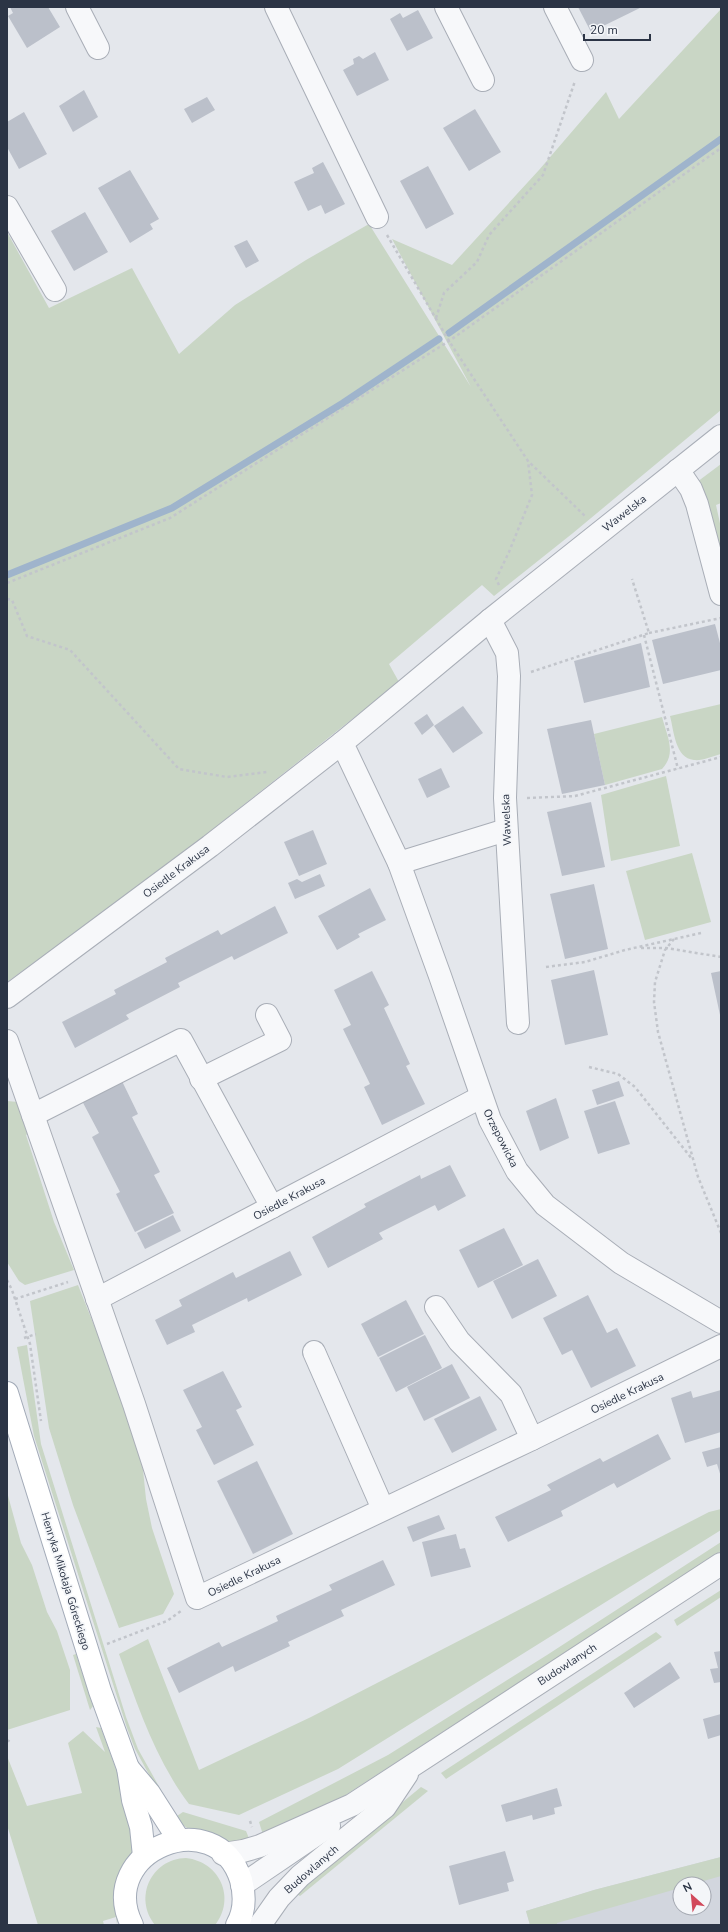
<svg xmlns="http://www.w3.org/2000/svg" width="728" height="1932" viewBox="0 0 728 1932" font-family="'Nunito Sans',sans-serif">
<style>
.built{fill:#d2d6de;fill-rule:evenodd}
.green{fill:#c9d6c5}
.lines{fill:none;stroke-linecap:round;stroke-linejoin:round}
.stream{stroke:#9fb4cc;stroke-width:7}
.building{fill:#bbc0ca}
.minor-casing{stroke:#a9aeb7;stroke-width:24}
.major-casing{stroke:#a3abb8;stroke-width:24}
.path{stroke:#c2c5cb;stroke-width:2.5;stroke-dasharray:3 3;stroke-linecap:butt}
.minor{stroke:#f7f8fa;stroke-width:22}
.major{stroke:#fff;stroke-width:22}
.labels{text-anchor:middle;stroke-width:3.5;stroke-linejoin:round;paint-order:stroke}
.street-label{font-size:11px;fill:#2b3445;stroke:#f4f6f9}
</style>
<rect width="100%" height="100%" fill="#e4e7ec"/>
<path class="built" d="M721,1857V1925H530L526,1911L594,1890ZM680,1884H704V1908H680Z"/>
<g class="green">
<path d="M721,9V410L573,533L494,596L482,585L389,664L399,682L151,878L7,982V232L49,308L132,268L179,354L235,305L306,260L369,224L471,387L392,239L452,265L539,170L606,92L619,119Z"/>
<path d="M721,464V503L716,505L721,528V563L697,482Z"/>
<path d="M721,704V754C713,756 702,761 694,760C675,758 674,731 670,716Z"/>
<path d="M662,717C667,736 677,753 662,769L605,785L594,734Z"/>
<path d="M666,776L680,846L611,861L601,795Z"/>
<path d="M692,853L711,922L645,940L626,871Z"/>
<path d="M7,1101L18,1102L30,1132L26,1135L54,1222L74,1270L25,1285L19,1281L7,1262Z"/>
<path d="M78,1285L124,1401L142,1460L146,1499L152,1528L174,1594L163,1614L119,1628L73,1505L49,1428L30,1301Z"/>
<path d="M27,1345L41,1444L126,1717L138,1749L166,1799L163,1800L135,1749L127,1728L34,1436L17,1347Z"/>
<path d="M7,1492L21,1543L32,1565L47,1612L57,1631L70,1670V1710L7,1730Z"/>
<path d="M721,1509V1530L338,1769L239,1815L189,1804C155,1759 138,1706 119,1654L148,1639L199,1770L311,1717L709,1512Z"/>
<path d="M721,1542V1551L338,1800L264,1838L259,1822L388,1755L547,1655Z"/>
<path d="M721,1590V1597L677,1626L674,1620Z"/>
<path d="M656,1632L662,1637L446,1779L441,1773Z"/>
<path d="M76,1654L93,1706L90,1710L73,1655Z"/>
<path d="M96,1727L101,1728L123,1788L126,1814L134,1843L119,1917L117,1924L116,1917L103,1921L104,1925H38L7,1825V1756L27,1806L82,1793L68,1743L83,1731L105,1752Z"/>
<path d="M421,1787L428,1791L300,1896L294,1892Z"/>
<path d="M183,1812L246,1831L250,1841C224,1845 193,1836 174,1818Z"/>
<path d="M721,1857V1876L693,1884H680V1888L557,1923V1925H530L526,1911L594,1890Z"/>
<path d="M186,1858C220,1862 236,1898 215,1925H155C133,1898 151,1859 186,1858Z"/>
</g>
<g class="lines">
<g class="stream">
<path d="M449,333L721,139"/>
<path d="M7,575L172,508L343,403L439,339"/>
</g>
</g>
<g class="building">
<path d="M10,7H48L60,27L27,48L8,16L13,13Z"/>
<path d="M578,7H642L591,32Z"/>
<path d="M418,10L433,38L407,51L390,19L400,13L403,18Z"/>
<path d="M375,52L389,80L357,96L343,70L354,64L353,59L359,56L363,59Z"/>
<path d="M84,90L98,117L73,132L59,106Z"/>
<path d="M207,97L215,110L192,123L184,109Z"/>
<path d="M475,109L501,152L469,171L443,128Z"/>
<path d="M24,112L47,154L19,169L7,147V122Z"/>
<path d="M323,162L345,204L325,214L321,205L308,211L294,182L314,173L312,168Z"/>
<path d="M428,166L454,214L426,229L400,181Z"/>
<path d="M130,170L159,219L150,224L153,229L130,243L98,188Z"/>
<path d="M85,212L108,252L74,271L51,231Z"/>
<path d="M247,240L259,261L246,268L234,246Z"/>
<path d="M715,624L721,647V670L663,684L652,640Z"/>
<path d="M641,643L650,687L584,703L574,661Z"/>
<path d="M463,706L483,733L453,753L434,726Z"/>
<path d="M427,714L434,725L422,735L414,723Z"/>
<path d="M591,720L605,785L562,794L547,729Z"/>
<path d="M441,768L450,787L427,798L418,779Z"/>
<path d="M591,802L605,867L562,876L547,812Z"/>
<path d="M313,830L327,864L299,876L284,842Z"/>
<path d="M320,874L325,886L295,899L288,883L297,879L302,882Z"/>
<path d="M594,884L608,949L565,959L550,894Z"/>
<path d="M370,888L386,920L358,934L360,937L337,950L318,916Z"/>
<path d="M275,906L288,933L234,960L232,956L178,983L180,987L126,1015L129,1019L75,1048L62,1022L116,994L114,990L167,962L165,958L218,930L221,935Z"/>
<path d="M594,970L608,1035L565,1045L551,980Z"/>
<path d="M372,971L389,1005L384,1008L410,1064L406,1066L425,1104L382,1125L364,1087L370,1084L343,1029L351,1025L334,990Z"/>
<path d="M721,971V1015H720L711,973Z"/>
<path d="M121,1079L138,1114L132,1117L160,1172L154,1175L174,1213L135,1232L116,1194L120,1192L92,1137L99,1133L81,1099Z"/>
<path d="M619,1081L624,1096L597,1105L592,1090Z"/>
<path d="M556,1098L569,1138L540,1151L526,1111Z"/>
<path d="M615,1101L630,1144L598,1154L584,1111Z"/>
<path d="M450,1165L466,1196L438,1211L435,1205L379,1233L383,1239L328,1268L312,1237L366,1207L364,1204L420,1175L421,1179Z"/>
<path d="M173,1215L181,1231L145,1249L137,1233Z"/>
<path d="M504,1228L523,1265L478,1288L459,1250Z"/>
<path d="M290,1251L302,1275L248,1302L247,1298L192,1325L195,1332L167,1345L155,1320L182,1306L179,1300L233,1272L236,1278Z"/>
<path d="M538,1259L557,1296L512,1319L493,1281Z"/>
<path d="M588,1295L607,1333L617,1328L636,1366L591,1388L572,1350L562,1355L543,1318Z"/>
<path d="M406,1300L424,1334L378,1357L361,1324Z"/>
<path d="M425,1335L442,1368L396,1392L379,1358Z"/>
<path d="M452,1364L470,1398L424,1421L407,1387Z"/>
<path d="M223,1371L242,1407L236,1410L254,1445L214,1465L196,1430L202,1427L183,1390Z"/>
<path d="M721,1390V1432L685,1443L671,1398L691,1391L693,1398Z"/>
<path d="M480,1396L497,1430L452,1453L434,1419Z"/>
<path d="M658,1434L671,1459L617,1488L614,1483L561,1511L563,1516L508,1542L495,1517L551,1490L547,1485L600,1458L603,1462Z"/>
<path d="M721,1447V1477L717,1464L707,1467L702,1452Z"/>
<path d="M257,1461L293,1534L253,1554L217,1481Z"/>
<path d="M439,1515L445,1529L413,1542L407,1527Z"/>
<path d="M456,1534L460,1549L465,1548L471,1567L431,1577L422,1542Z"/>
<path d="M383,1560L395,1585L341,1610L344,1616L288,1642L290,1646L235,1672L233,1666L179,1693L167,1668L219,1642L222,1647L278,1621L276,1616L332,1590L329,1585Z"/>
<path d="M721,1651V1682L714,1683L710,1669L718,1668L714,1652Z"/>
<path d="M670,1662L680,1678L634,1708L624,1693Z"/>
<path d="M721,1714V1735L708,1739L703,1719Z"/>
<path d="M557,1788L562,1806L554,1808L555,1814L533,1820L532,1815L506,1822L501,1805Z"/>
<path d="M505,1851L514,1881L507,1883L509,1891L459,1905L449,1866Z"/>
</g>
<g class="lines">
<g class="minor-casing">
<g id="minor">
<path d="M77,7L98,48"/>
<path d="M276,7L377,217"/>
<path d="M446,7L483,80"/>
<path d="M555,7L582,60"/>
<path d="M7,207L55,290"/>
<path d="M721,436L490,620L342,743L399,863L440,976L490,1120L517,1171L545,1205L621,1263L721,1322"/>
<path d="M678,470L691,489L697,504L721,594"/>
<path d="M490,620L507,653L509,676L505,798L518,1023"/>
<path d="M399,863L506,830"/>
<path d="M7,997L210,846L342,743"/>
<path d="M7,1041L134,1404L197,1598L532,1439L721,1346"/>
<path d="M201,1079L280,1040L267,1015"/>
<path d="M33,1115L181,1040L272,1207"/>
<path d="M97,1299L481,1097"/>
<path d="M436,1307L459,1341L511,1394L532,1439"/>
<path d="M314,1352L383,1509"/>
<path d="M223,1854L243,1851L260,1846L352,1805L721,1564"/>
<path d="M242,1885L329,1826"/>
<path d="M260,1925L279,1898L300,1876L385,1807L407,1774"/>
</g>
</g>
<g class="major-casing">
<g id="major">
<path d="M7,1393L100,1691L128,1768L133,1800L141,1827L144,1856"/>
<path d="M128,1768L149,1793L179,1840"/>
<path d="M132,1925C95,1851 216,1801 241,1880C245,1895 245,1911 237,1925"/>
</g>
</g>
<g class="path">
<path d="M387,235L449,341L528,461L585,516"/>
<path d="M436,318L444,293L477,262L489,235L543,175L575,81"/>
<path d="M7,583L170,518L449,341L721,148"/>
<path d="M499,585L496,579L509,552L532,495L528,461"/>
<path d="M7,599L12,600L27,636L70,650L179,769L227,777L267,772"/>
<path d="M649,633L721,618"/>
<path d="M644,635L678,769"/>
<path d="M531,672L649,633L632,579"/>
<path d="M527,798L575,796L721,757"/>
<path d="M674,939L665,950L655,982L654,1002L658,1032L698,1177L721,1233"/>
<path d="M641,948H666L721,957"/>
<path d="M546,967L585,962L625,950L701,933"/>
<path d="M589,1067L618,1074L635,1087L692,1159"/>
<path d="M7,1280L12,1290L30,1344L41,1421"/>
<path d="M15,1299L68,1282"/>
<path d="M24,1338L36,1334"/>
<path d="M107,1644L167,1621L181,1611"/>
<path d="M7,1740L12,1743"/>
<path d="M250,1821L252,1827"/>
</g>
<use href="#minor" class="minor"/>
<use href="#major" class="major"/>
</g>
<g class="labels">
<g class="street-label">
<text transform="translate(624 513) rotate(-38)" y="4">Wawelska</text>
<text transform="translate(506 820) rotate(-92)" y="4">Wawelska</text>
<text transform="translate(176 871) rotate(-37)" y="4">Osiedle Krakusa</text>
<text transform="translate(501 1138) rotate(63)" y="4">Orzepowicka</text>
<text transform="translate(289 1198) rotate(-28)" y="4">Osiedle Krakusa</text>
<text transform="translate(627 1393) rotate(-26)" y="4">Osiedle Krakusa</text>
<text transform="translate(244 1576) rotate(-26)" y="4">Osiedle Krakusa</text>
<text transform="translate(66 1581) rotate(73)" y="4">Henryka Mikołaja Góreckiego</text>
<text transform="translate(567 1664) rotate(-33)" y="4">Budowlanych</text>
<text transform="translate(311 1869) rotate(-41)" y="4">Budowlanych</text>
</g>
</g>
<rect width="728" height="1932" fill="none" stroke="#2b3445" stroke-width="16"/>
<g transform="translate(692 1896) rotate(333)"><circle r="19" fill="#f4f6f9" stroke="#a4a8b1"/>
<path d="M0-3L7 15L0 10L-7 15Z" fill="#d1495b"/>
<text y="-6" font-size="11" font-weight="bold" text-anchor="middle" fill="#2b3445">N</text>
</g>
<path d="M584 34v6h66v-6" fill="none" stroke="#2b3445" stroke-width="2"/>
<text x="590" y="34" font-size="12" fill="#2b3445" stroke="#f4f6f9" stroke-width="3" paint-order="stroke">20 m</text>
</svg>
